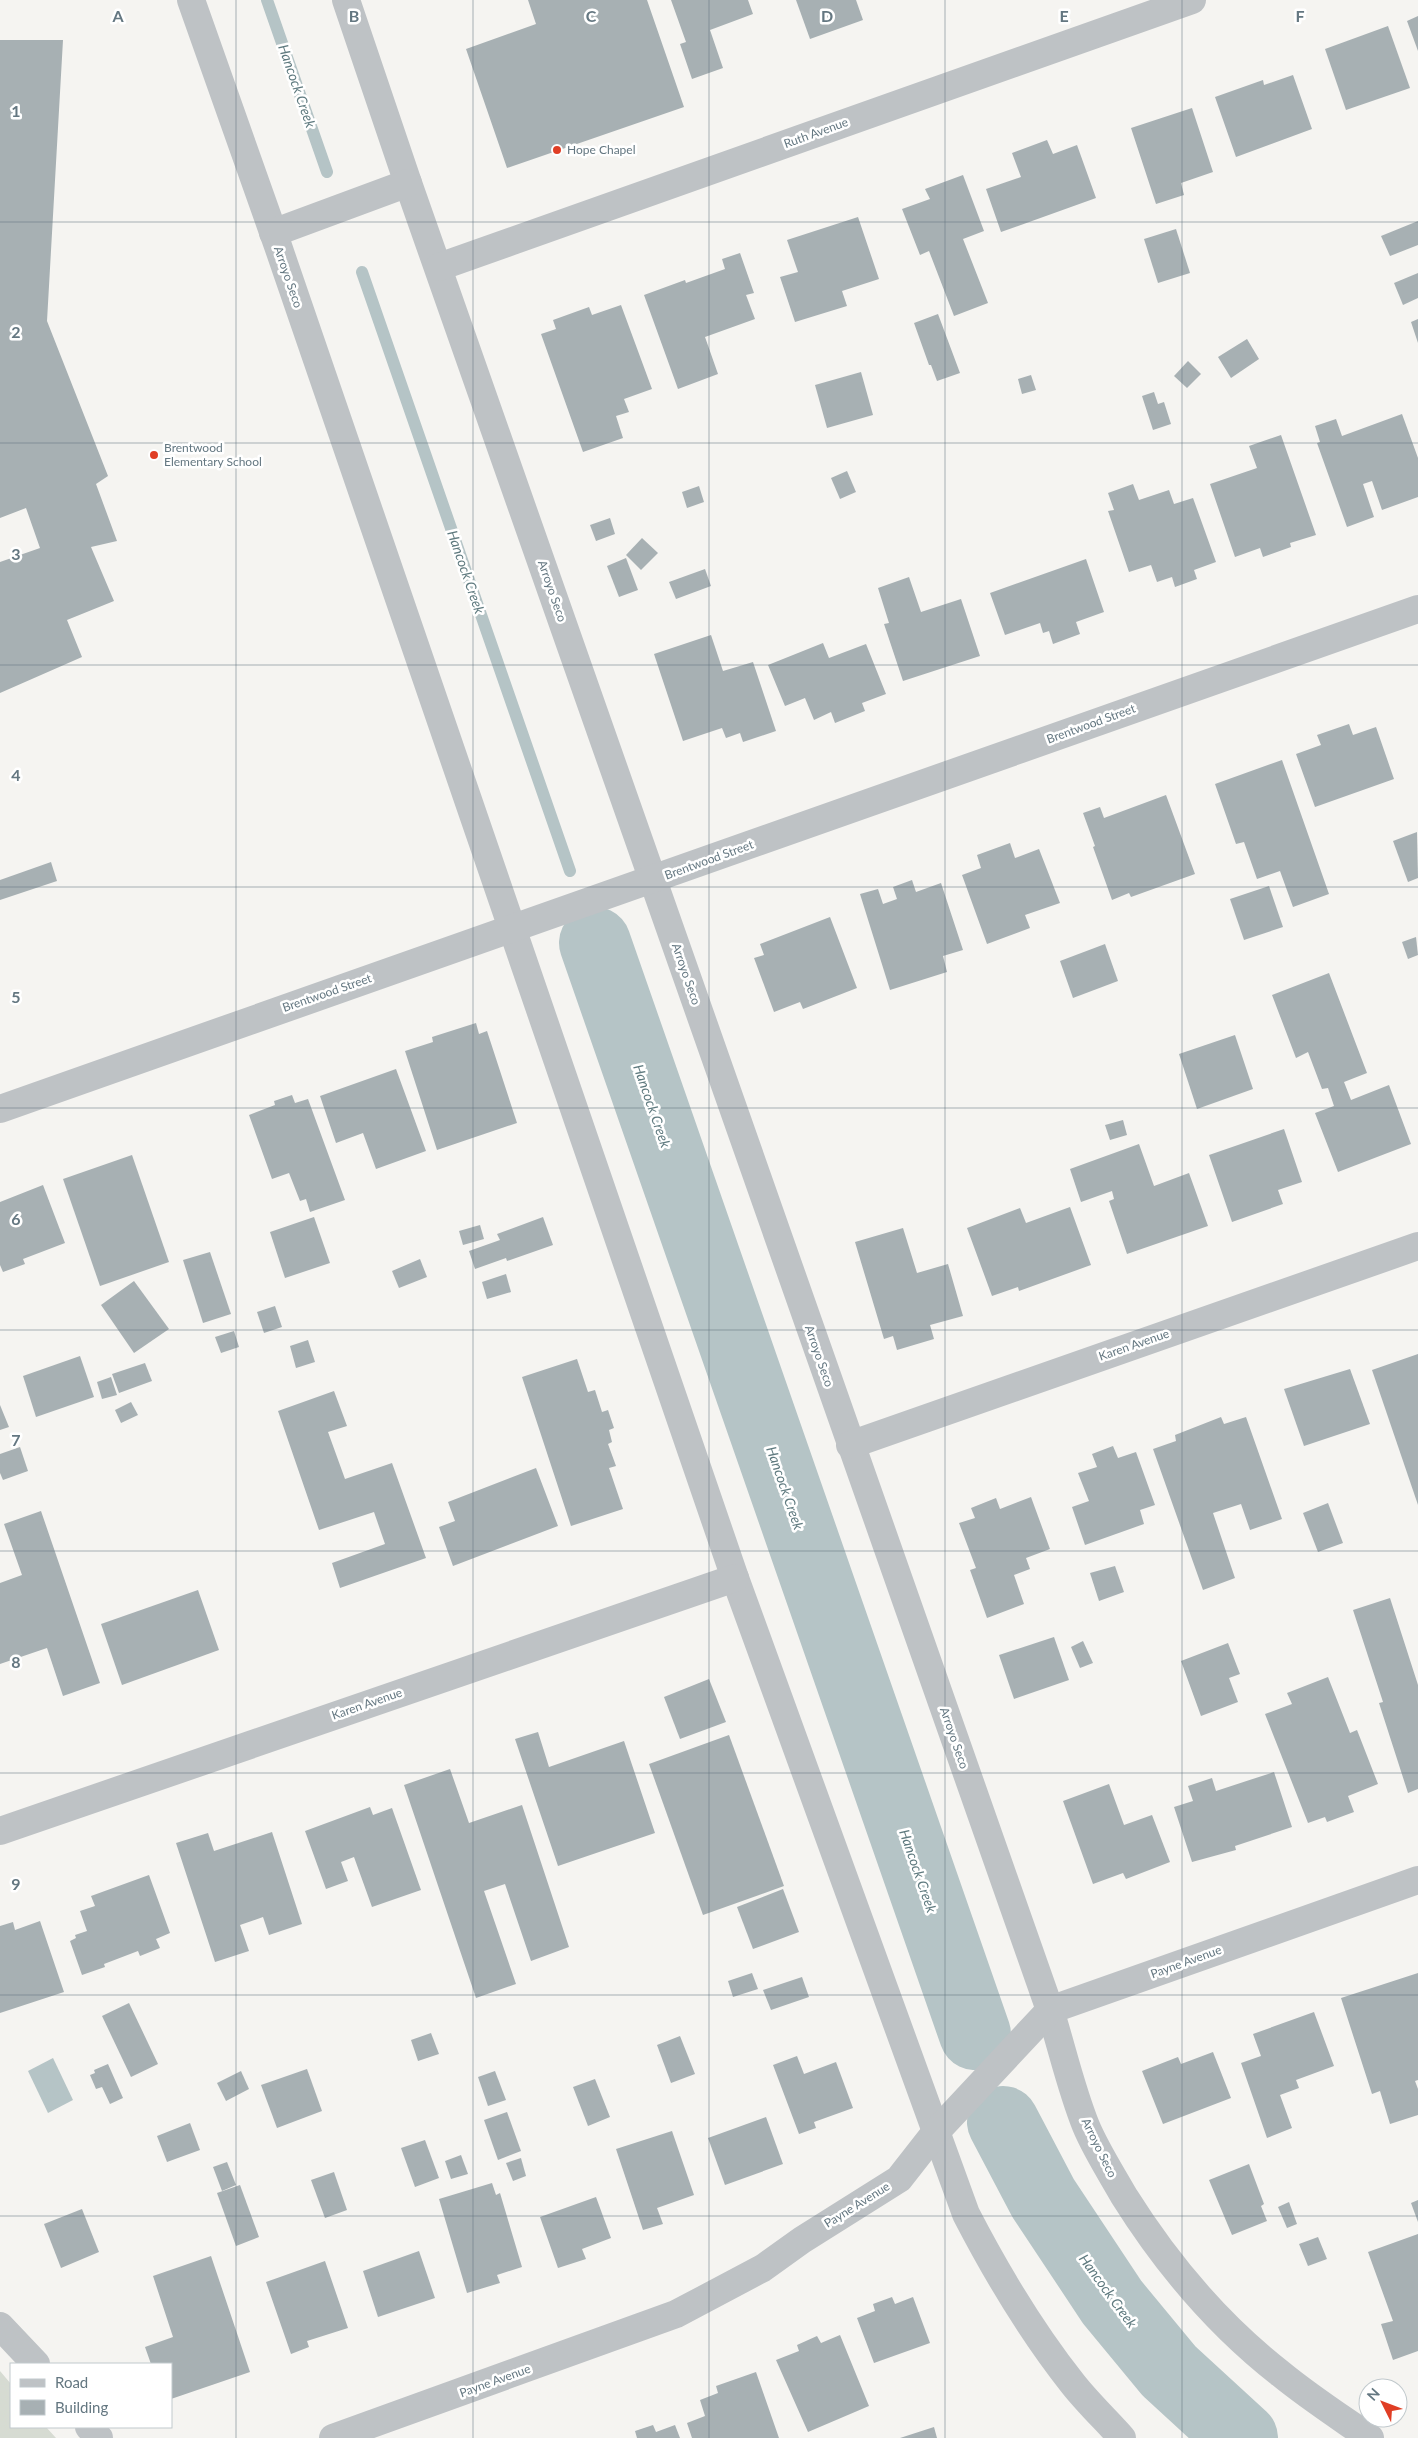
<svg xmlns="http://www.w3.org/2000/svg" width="1418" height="2438" viewBox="0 0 1418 2438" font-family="Lato,sans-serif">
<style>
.green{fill:#d6dbd2}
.water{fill:#b5c4c6}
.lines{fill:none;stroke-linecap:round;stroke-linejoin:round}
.stream{stroke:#b5c4c6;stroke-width:12}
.river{stroke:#b5c4c6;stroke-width:72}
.building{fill:#a7b0b3}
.street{stroke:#bec2c5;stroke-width:28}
.grid{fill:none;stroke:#647781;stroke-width:1;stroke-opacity:0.55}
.poi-dot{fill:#e03e25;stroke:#fff;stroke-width:2}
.labels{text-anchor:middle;stroke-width:5;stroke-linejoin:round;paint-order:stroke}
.street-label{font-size:12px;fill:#647781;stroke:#fff}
.poi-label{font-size:12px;fill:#647781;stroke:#fff;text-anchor:start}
.water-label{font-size:14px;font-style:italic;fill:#5f7a7f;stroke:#fff}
.grid-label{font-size:16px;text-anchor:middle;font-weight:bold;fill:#647781;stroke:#fff;stroke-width:5;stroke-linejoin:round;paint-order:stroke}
</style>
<rect width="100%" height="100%" fill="#f5f4f1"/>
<path class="green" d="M0,2371L11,2384V2427H46L56,2438H0Z"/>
<path class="water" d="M53,2058L73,2100L48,2113L28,2071Z"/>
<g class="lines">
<g class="stream">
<path d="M267,0L327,172"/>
<path d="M362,272L570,871"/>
</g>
<g class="river">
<path d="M595,943L975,2034"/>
<path d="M1003,2122L1043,2198L1112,2302L1169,2371L1242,2438"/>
</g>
</g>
<g class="building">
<path d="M528,0H647L684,107L507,168L466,49L536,24Z"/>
<path d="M671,0H748L753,14L710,30L723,68L692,79L680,44L686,42Z"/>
<path d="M796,0H856L863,20L810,39Z"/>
<path d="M1418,16V51L1407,21Z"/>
<path d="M1388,26L1410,88L1346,110L1325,49Z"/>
<path d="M0,40H63L47,321L108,476L96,484L117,541L91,547L114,601L67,620L82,657L0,693V562L40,548L26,508L0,518Z"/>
<path d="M1293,75L1312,129L1236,157L1215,97L1263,80L1264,85Z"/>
<path d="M1192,108L1213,172L1181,183L1184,195L1156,204L1131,128Z"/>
<path d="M1047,140L1053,154L1077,145L1096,198L1001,232L986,189L1021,177L1012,153Z"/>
<path d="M963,175L984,231L963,239L988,303L954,316L929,251L920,255L902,209L930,199L925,189Z"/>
<path d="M858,217L879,279L842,291L847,306L795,322L780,277L798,272L787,240Z"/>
<path d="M1418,221V245L1390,256L1381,236Z"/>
<path d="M1176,229L1190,273L1158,283L1144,239Z"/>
<path d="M740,253L754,293L746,295L755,319L705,337L718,374L678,389L644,295L685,280L686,283L725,269L722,259Z"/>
<path d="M1418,273V298L1403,305L1394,283Z"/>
<path d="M621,305L652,389L624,399L629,412L616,416L623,438L583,452L541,334L556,329L553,320L589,307L592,315Z"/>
<path d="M938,314L960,373L937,381L931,365H929L914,323Z"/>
<path d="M1418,319V343L1411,322Z"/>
<path d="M1247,339L1259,359L1231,378L1218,357Z"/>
<path d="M1188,361L1201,374L1187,388L1174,376Z"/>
<path d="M861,372L873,415L827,428L815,385Z"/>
<path d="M1031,375L1036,390L1022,394L1018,379Z"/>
<path d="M1154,392L1158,404L1164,402L1171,424L1153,430L1142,396Z"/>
<path d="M1402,414L1418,458V497L1382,510L1372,481L1363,484L1374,517L1347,527L1317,443L1320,442L1315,426L1336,419L1342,436Z"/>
<path d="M1281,435L1316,535L1290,543L1291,547L1263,557L1260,548L1235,557L1210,484L1257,468L1249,446Z"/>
<path d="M847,471L856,492L840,499L831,478Z"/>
<path d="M1133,484L1139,500L1169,490L1174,504L1193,498L1216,562L1194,570L1197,579L1175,587L1172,577L1157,582L1151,565L1129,572L1108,511L1114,510L1108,493Z"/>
<path d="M699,486L704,502L687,508L682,492Z"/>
<path d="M610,518L615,534L596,541L590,525Z"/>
<path d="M642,538L658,553L641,570L626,555Z"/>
<path d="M626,558L638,590L619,597L607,566Z"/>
<path d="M1086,559L1104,612L1076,622L1080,634L1053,644L1049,631L1043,633L1040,623L1005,635L990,593Z"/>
<path d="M705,569L711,586L676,599L669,582Z"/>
<path d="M909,577L921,612L961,599L980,656L903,681L884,624L889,623L878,588Z"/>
<path d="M711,635L723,671L753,662L776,731L743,742L740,733L726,738L722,728L683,741L654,654Z"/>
<path d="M823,643L829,658L866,644L886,694L862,703L865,711L835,723L831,712L814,720L805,698L785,706L768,665Z"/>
<path d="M1349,724L1353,735L1376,727L1394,779L1315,807L1296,754L1321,745L1317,735Z"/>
<path d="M1282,760L1329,894L1293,907L1280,871L1257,879L1244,842L1236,844L1215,784Z"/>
<path d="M1166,795L1195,874L1131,897L1129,893L1112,900L1093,847L1095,846L1083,813L1100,807L1104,818Z"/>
<path d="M1417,832L1418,878L1408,882L1393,841Z"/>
<path d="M1010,843L1015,858L1039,849L1060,903L1025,915L1030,928L987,944L962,875L981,868L977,855Z"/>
<path d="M51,862L57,881L0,900V880Z"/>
<path d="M912,880L916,892L941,883L963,950L943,956L947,972L890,990L860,894L878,889L883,904L897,899L893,887Z"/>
<path d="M1269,886L1283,927L1244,940L1230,899Z"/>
<path d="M830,917L857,988L803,1009L800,1002L774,1012L754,958L764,955L760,944Z"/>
<path d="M1416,937L1418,955L1408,959L1402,942Z"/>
<path d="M1105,944L1118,981L1073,998L1060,961Z"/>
<path d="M1329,973L1367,1073L1344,1082L1351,1100L1389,1085L1411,1144L1338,1172L1315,1113L1334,1106L1328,1088L1322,1089L1308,1052L1296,1058L1272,995Z"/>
<path d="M476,1023L479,1034L487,1031L517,1123L437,1150L405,1051L433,1042L432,1037Z"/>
<path d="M1235,1035L1253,1089L1197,1109L1179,1054Z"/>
<path d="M396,1069L426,1151L376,1169L363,1133L336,1143L320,1096Z"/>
<path d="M292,1095L295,1103L308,1099L345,1200L310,1212L306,1199L300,1201L289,1173L272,1179L249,1115L275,1105L274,1101Z"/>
<path d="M1123,1120L1127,1135L1110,1140L1105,1125Z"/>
<path d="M1284,1129L1302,1182L1278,1190L1283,1204L1232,1222L1209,1155Z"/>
<path d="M1139,1144L1154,1186L1189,1173L1208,1226L1127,1254L1109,1201L1114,1199L1112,1191L1081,1202L1070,1169Z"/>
<path d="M132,1155L169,1262L100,1286L63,1179Z"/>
<path d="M43,1185L65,1243L23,1259L25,1264L3,1272L0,1265V1202Z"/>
<path d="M1070,1207L1091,1265L1019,1291L1018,1287L992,1296L967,1228L1020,1208L1026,1223Z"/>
<path d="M314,1217L330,1263L285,1278L270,1232Z"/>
<path d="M543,1217L553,1245L507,1261L506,1258L475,1269L469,1251L500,1240L497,1234Z"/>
<path d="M480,1225L484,1239L463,1245L459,1231Z"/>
<path d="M903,1228L917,1273L948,1264L963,1316L930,1325L934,1339L897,1350L893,1336L884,1339L855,1242Z"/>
<path d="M210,1252L231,1314L203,1323L183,1260Z"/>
<path d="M420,1259L427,1277L399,1288L392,1271Z"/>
<path d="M506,1274L511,1292L487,1299L482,1282Z"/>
<path d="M134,1281L169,1329L134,1353L101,1305Z"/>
<path d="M275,1306L282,1327L264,1333L257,1312Z"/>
<path d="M234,1331L239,1347L221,1353L215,1337Z"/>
<path d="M308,1340L315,1362L296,1368L290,1346Z"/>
<path d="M1418,1354V1505L1372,1370Z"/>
<path d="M80,1356L94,1397L36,1417L23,1376Z"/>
<path d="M577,1359L588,1392L595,1390L602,1412L608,1410L614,1428L609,1430L612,1442L608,1444L616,1466L609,1468L623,1509L571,1526L522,1377Z"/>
<path d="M145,1363L152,1381L119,1393L112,1374Z"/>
<path d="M1350,1369L1370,1424L1304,1446L1284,1389Z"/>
<path d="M111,1377L117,1395L102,1399L97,1382Z"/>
<path d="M334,1391L347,1426L328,1432L345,1479L392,1463L426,1558L340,1588L332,1563L385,1544L374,1512L319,1530L278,1411Z"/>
<path d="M131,1402L138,1415L121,1423L115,1410Z"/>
<path d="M0,1405L9,1427L0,1430Z"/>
<path d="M1221,1417L1224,1424L1246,1417L1282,1519L1250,1530L1241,1504L1213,1513L1235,1578L1203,1590L1153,1449L1176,1441L1175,1435Z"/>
<path d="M1113,1446L1118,1458L1136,1452L1155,1505L1140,1510L1144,1524L1085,1545L1072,1507L1089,1501L1078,1473L1097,1467L1092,1454Z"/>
<path d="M20,1447L28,1471L3,1480L0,1473V1454Z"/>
<path d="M536,1468L558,1526L453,1566L439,1527L455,1521L448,1502Z"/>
<path d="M1031,1497L1050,1549L1026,1558L1030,1569L1014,1575L1024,1604L987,1618L970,1570L976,1568L959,1523L975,1518L971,1508L996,1498L1000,1509Z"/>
<path d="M1328,1503L1343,1543L1318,1552L1303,1513Z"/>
<path d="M41,1511L100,1683L63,1696L47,1648L0,1664V1583L22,1575L4,1524Z"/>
<path d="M1115,1566L1124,1592L1099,1601L1090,1573Z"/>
<path d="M198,1590L219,1650L122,1685L101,1624Z"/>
<path d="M1390,1598L1418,1685V1789L1408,1793L1379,1703L1383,1702L1353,1610Z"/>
<path d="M1054,1637L1069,1680L1014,1699L999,1655Z"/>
<path d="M1083,1641L1093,1663L1080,1668L1071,1647Z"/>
<path d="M1228,1643L1240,1674L1229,1678L1238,1702L1201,1716L1181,1661Z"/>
<path d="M1328,1677L1350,1733L1357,1730L1378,1784L1348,1796L1354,1812L1327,1822L1325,1817L1308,1823L1265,1714L1292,1704L1287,1693Z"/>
<path d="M709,1679L726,1722L680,1739L664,1697Z"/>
<path d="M538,1732L549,1767L624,1741L655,1833L558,1866L515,1739Z"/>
<path d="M729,1735L784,1886L703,1915L649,1764Z"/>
<path d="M450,1769L469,1823L522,1805L569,1947L531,1961L505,1884L484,1891L516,1984L476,1998L404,1785Z"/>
<path d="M1274,1772L1292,1827L1235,1846L1236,1850L1192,1862L1174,1807L1193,1801L1188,1786L1212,1778L1216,1791Z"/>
<path d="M1109,1784L1124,1825L1152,1815L1170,1862L1126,1879L1123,1873L1093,1884L1063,1801Z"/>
<path d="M370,1807L373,1815L392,1808L421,1890L372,1907L354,1857L341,1862L348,1881L326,1889L305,1831Z"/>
<path d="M272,1832L302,1924L269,1935L263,1917L240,1925L249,1951L215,1962L176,1843L208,1833L214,1851Z"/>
<path d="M149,1875L170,1933L156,1939L160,1948L140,1956L138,1951L104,1964L105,1967L82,1975L70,1941L76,1938L75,1935L87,1931L80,1911L95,1906L91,1896Z"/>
<path d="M783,1889L799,1932L753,1949L737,1907Z"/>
<path d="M40,1921L64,1992L0,2013V1926L13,1922L15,1930Z"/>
<path d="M752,1973L758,1989L733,1997L728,1981Z"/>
<path d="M1418,1973V2080L1415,2081L1418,2089V2115L1390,2124L1380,2091L1372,2094L1341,1998Z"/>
<path d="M802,1977L809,1997L771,2010L763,1990Z"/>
<path d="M129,2003L158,2064L131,2077L102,2016Z"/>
<path d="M1314,2012L1334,2066L1296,2080L1299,2088L1280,2095L1292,2128L1267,2138L1241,2063L1261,2056L1253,2034Z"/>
<path d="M431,2033L439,2054L418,2061L411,2040Z"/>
<path d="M680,2036L695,2074L671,2083L657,2045Z"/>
<path d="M1213,2052L1231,2098L1163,2124L1142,2071L1178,2057L1181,2064Z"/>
<path d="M797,2056L804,2074L836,2062L853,2108L814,2122L816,2128L799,2134L773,2065Z"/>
<path d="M108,2064L123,2098L110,2104L102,2087L96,2089L90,2075L95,2073L94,2070Z"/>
<path d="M307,2069L322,2111L277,2128L261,2085Z"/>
<path d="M241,2071L249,2089L226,2101L217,2083Z"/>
<path d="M495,2071L506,2100L488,2106L478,2077Z"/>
<path d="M595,2079L610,2117L588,2126L573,2087Z"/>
<path d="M507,2112L521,2151L498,2160L484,2120Z"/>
<path d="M766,2117L783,2164L725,2185L708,2138Z"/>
<path d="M190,2123L200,2150L167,2162L157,2136Z"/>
<path d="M672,2131L694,2195L657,2208L663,2224L643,2230L616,2149Z"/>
<path d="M425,2140L439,2178L415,2187L401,2148Z"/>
<path d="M461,2155L468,2174L451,2179L445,2161Z"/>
<path d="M521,2158L526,2176L513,2181L506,2163Z"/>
<path d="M227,2162L236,2185L222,2191L213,2167Z"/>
<path d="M1249,2164L1264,2204L1261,2206L1267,2221L1232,2235L1209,2180Z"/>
<path d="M334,2172L347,2210L325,2218L311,2180Z"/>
<path d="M492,2183L496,2195L500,2193L522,2267L497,2275L500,2283L467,2293L439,2199Z"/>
<path d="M240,2185L259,2237L236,2246L217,2193Z"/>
<path d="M596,2197L611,2238L582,2249L586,2259L558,2268L540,2217Z"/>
<path d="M1418,2200V2222L1411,2203Z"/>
<path d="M1289,2202L1297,2224L1287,2228L1278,2207Z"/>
<path d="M82,2209L99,2252L61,2268L44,2224Z"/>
<path d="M1418,2234V2351L1393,2360L1381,2324L1393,2321L1368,2252Z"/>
<path d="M1318,2237L1327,2259L1308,2266L1299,2244Z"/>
<path d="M419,2251L435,2298L378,2317L363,2271Z"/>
<path d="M211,2256L250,2372L171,2399V2364H151L145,2347L173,2337L153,2276Z"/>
<path d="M325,2261L348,2328L307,2341L309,2347L291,2354L266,2282Z"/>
<path d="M892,2297L895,2304L913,2297L930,2343L874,2363L857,2318L875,2311L873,2304Z"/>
<path d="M840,2335L869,2406L808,2432L776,2360L799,2351L797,2345L817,2336L821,2343Z"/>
<path d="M756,2372L779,2438H692L687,2423L705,2416L700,2400L718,2393L716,2386Z"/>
<path d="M653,2425L656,2432L675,2425L680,2438H637L635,2431Z"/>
<path d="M934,2427L937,2438H900Z"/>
</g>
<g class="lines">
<g class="street">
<path d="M191,0L278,246L735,1578L966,2214C997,2274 1031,2331 1073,2384C1088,2403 1106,2420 1122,2438"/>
<path d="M346,0L408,183L1050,2010C1062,2048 1071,2089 1086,2126C1096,2150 1111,2173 1124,2196C1166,2263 1218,2325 1281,2374C1309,2397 1340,2417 1370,2438"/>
<path d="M273,233L408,183"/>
<path d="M439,267L1192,0"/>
<path d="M0,1109L1418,609"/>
<path d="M850,1445L1418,1246"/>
<path d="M0,1831L735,1578"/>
<path d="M0,2326L36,2364"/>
<path d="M89,2427L99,2438"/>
<path d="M333,2438L676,2314L763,2268L802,2240L899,2179L935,2133L1050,2010L1418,1880"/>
</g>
</g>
<path class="grid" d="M236,0V2438M473,0V2438M709,0V2438M945,0V2438M1182,0V2438M0,222H1418M0,443H1418M0,665H1418M0,887H1418M0,1108H1418M0,1330H1418M0,1551H1418M0,1773H1418M0,1995H1418M0,2216H1418"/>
<g class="poi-dot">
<circle cx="557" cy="150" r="5"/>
<circle cx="154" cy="455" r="5"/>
</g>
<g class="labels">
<g class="street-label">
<text transform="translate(816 133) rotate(-20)" y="4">Ruth Avenue</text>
<text transform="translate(288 277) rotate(71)" y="4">Arroyo Seco</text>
<text transform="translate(552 591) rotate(71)" y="4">Arroyo Seco</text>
<text transform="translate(1091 724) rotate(-20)" y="4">Brentwood Street</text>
<text transform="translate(709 860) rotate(-20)" y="4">Brentwood Street</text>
<text transform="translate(686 974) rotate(71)" y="4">Arroyo Seco</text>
<text transform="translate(327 993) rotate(-19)" y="4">Brentwood Street</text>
<text transform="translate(1134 1345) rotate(-19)" y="4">Karen Avenue</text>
<text transform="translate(819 1356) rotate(71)" y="4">Arroyo Seco</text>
<text transform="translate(367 1704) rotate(-19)" y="4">Karen Avenue</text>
<text transform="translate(954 1738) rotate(71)" y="4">Arroyo Seco</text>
<text transform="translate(1186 1962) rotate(-20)" y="4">Payne Avenue</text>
<text transform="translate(1099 2148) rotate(64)" y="4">Arroyo Seco</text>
<text transform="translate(857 2205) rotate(-32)" y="4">Payne Avenue</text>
<text transform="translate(495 2381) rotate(-20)" y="4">Payne Avenue</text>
</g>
<g class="poi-label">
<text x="567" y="154">Hope Chapel</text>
<text x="164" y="452">Brentwood<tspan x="164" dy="14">Elementary School</tspan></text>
</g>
<g class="water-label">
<text transform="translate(297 86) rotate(71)" y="5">Hancock Creek</text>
<text transform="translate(466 572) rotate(71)" y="5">Hancock Creek</text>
<text transform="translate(652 1106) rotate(71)" y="5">Hancock Creek</text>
<text transform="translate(785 1488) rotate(71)" y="5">Hancock Creek</text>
<text transform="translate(918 1871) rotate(71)" y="5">Hancock Creek</text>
<text transform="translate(1108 2291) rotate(54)" y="5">Hancock Creek</text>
</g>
</g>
<g class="grid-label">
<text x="118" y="22">A</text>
<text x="354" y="22">B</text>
<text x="591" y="22">C</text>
<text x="827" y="22">D</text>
<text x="1064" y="22">E</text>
<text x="1300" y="22">F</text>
<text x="16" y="117">1</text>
<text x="16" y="338">2</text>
<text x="16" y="560">3</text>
<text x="16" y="781">4</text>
<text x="16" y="1003">5</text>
<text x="16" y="1225">6</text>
<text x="16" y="1446">7</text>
<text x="16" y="1668">8</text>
<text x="16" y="1890">9</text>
</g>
<rect x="10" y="2363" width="162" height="65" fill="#ffffff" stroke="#c1c9cd"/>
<rect x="20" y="2379" width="25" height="8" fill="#bec2c5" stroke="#c1c9cd"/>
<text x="55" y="2388" font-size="15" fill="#647781">Road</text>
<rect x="20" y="2400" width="25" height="15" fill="#a7b0b3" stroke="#c1c9cd"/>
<text x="55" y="2413" font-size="15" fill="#647781">Building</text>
<g transform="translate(1383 2403) rotate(312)"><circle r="24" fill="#ffffff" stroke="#c1c9cd"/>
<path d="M0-4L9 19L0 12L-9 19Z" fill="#e03e25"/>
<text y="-8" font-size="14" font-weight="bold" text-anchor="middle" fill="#647781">N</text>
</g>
</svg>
